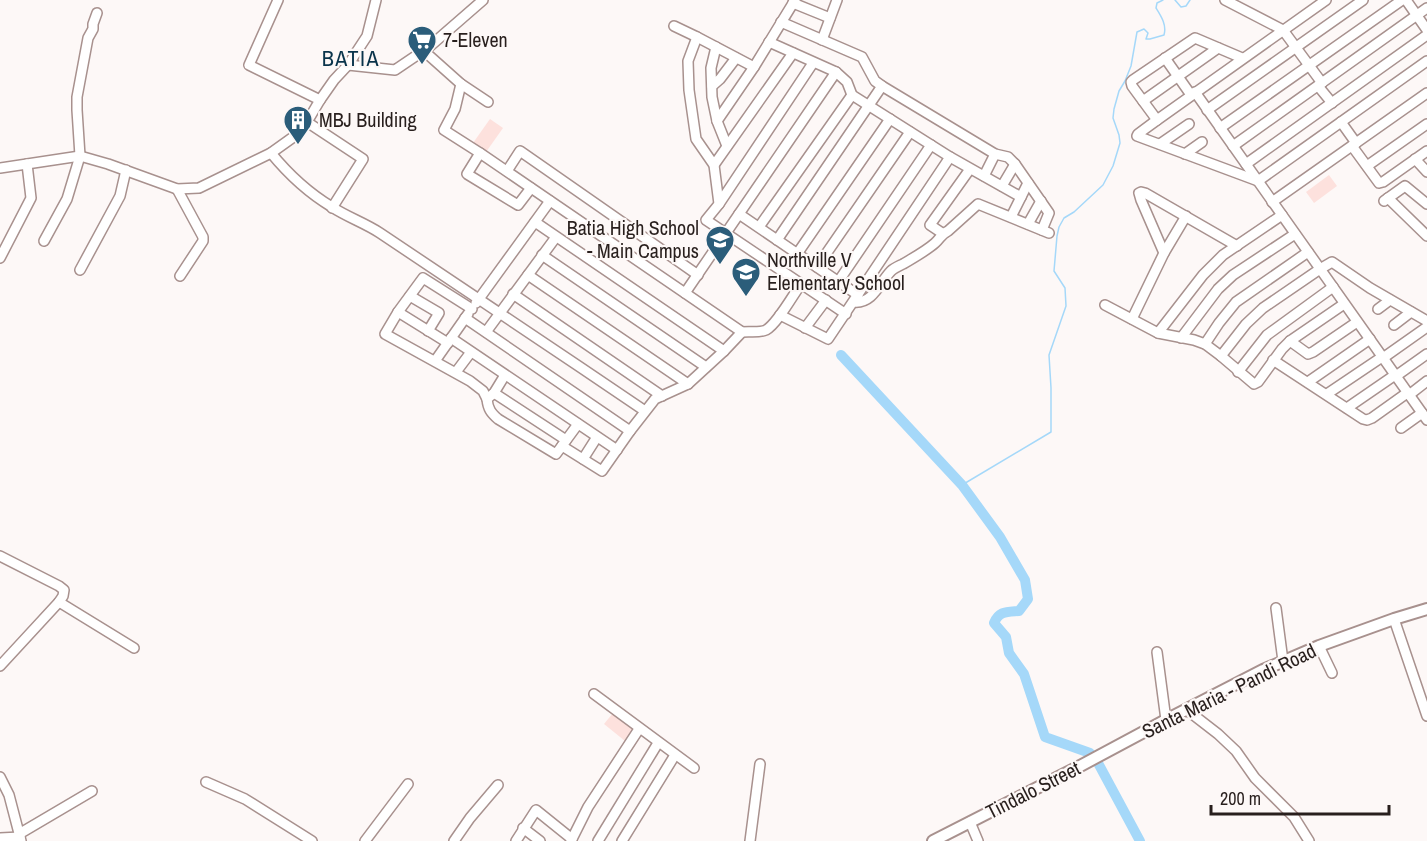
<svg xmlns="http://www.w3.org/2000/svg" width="1427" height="841" viewBox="0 0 1427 841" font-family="'Archivo Narrow',sans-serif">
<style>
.green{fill:#fde1dd}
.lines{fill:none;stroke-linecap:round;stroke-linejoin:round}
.stream{stroke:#a5d8f9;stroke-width:1.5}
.river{stroke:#a5d8f9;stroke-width:10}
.minor-casing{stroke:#a8918e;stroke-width:12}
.major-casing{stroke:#a8918e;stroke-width:14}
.minor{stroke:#fff;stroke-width:9}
.major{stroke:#fff;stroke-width:10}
.labels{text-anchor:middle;stroke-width:4.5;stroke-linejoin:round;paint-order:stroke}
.poi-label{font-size:20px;fill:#281f1d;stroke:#fdf8f7;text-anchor:start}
.street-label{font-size:20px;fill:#281f1d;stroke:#fdf8f7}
.quarter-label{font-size:22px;letter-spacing:1.5px;fill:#0a344b;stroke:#fdf8f7}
</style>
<rect width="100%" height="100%" fill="#fdf8f7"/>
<g class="green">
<path d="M490,119L503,128L486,152L473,143Z"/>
<path d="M1329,175L1337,186L1314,203L1306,192Z"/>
<path d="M613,713L634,729L625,741L604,724Z"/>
</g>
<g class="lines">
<g class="stream">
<path d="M1175,0L1181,7L1186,6L1190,0"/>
<path d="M962,485L1051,432V388L1049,355L1066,306L1065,288L1054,271L1057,236L1059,227L1064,218L1074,212L1103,185L1113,166L1120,143L1119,135L1113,118L1114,109L1119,91L1125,81L1131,66L1137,32L1144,29L1148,33L1146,39H1150L1164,35C1167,25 1161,16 1156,8L1157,3L1163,0"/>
</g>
<path class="river" d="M841,355L962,485L1000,537L1025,580L1028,599L1019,611C1006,612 999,611 994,623L1006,637L1009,653L1024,674L1045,737L1090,753L1098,763L1140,841"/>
<g class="minor-casing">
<g id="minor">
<path d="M278,0L249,65L320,100"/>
<path d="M1225,0L1283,30L1322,83"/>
<path d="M1326,0L1157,120L1138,134L1137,136L1258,181L1427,61"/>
<path d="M1406,0L1427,30"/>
<path d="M793,3L830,18"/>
<path d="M781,22L862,57L875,81L882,86L995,154L1008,157L1015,164L1049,213L1042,230"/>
<path d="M674,26L697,37L754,67"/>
<path d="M697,37L688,61L689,90L696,139L714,165L719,204L706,220L846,314"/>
<path d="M822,40L837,0"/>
<path d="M769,42L836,72L847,82L852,95L950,157L1021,197"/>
<path d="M716,47L711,68L712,97L717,121L727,146"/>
<path d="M424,51L461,84L488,102"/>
<path d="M1165,58L1191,95"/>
<path d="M348,65L395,70L429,47L483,0"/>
<path d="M461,84L455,109L444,130L480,153L742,332C749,331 760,333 766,330C777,324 793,295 801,284"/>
<path d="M712,86L720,79L736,58"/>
<path d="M1318,86L1332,103"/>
<path d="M1195,92L1427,420"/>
<path d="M1143,101L1218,48"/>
<path d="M1207,110L1363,0"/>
<path d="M1157,120L1132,86L1131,82L1133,80L1195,38L1242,58"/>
<path d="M717,121L754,67L795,0"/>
<path d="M307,122L363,159L332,208"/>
<path d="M1341,122L1356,143"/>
<path d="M1220,128L1402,0"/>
<path d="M1160,144L1189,124"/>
<path d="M1233,146L1427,8"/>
<path d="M1352,146L1379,183L1383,182L1427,151"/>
<path d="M271,153C289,175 307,192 332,207C347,217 365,223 380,233C468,292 557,351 645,411"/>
<path d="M480,153L467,174L518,205L531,188"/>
<path d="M1185,154L1202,142"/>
<path d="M1415,159L1427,172"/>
<path d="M1246,164L1427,35"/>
<path d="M714,165L793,53"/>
<path d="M1367,166L1427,124"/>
<path d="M0,168L80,156L108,164L177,189L199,188L271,153L299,133L307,122L320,100L334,80L348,65L367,36L376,0"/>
<path d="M507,171L520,151L698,275"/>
<path d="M984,176L995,154"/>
<path d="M1002,186L1015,164"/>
<path d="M177,189L203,237V241L180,276"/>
<path d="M1388,198L1427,236"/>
<path d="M1384,201L1405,186L1427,204"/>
<path d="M1272,202L1427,93"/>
<path d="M719,204L813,63"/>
<path d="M739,214L858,295"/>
<path d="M1011,217L1028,183"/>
<path d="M535,222L724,351"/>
<path d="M1028,224L1041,201"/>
<path d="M759,227L852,95"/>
<path d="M942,233L930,225L970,169"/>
<path d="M777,240L882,86"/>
<path d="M44,241L67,199L80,156L77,110V97L88,38L93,29V24L97,13"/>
<path d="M1164,253L1186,216"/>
<path d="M797,254L890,119"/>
<path d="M542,255L706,367"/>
<path d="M0,258L31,198L27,164"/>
<path d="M817,267L910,132"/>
<path d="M80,270L120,196L126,170"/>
<path d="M528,275L688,384"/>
<path d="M838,282L931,145"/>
<path d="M685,293L836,72"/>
<path d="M513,294L662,396"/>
<path d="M410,296L439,313L428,331"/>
<path d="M854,302C873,304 880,282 891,271C894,268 899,266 903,264C913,258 926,251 935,243C940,239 941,234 948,231L978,204L1049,233"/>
<path d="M476,303L550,201"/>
<path d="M1105,305L1158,333L1194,340L1205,344L1221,356L1254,384L1258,382L1282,349L1290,341L1344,304"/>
<path d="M472,309L423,278L398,312L385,334L470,381L483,391L487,399"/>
<path d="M1378,309L1390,300"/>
<path d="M398,312L448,343"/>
<path d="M780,315L828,339L950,157"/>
<path d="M465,318L630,431"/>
<path d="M1132,319L1164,253L1141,200L1139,193L1141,192L1145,193L1237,246"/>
<path d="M1394,325L1411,312"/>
<path d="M805,328L826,300"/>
<path d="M486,332L556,237"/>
<path d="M1158,333L1203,275L1223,255L1282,215"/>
<path d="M451,338L617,450"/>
<path d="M1181,338L1218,289L1233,275L1295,234"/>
<path d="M1290,341L1308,354L1313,352L1357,322"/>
<path d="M1205,344L1219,323L1236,302L1308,252"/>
<path d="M1221,356L1246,324L1263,308L1320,269L1332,262L1370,288L1427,321"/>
<path d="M1383,358L1427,327"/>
<path d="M1273,360L1363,419L1367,420L1372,418L1407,393"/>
<path d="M435,361L468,314"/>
<path d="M456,372L471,352"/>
<path d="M1238,372L1267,335L1333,287"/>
<path d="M505,375L494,393L487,399C488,409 491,413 498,419L556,454L578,424"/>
<path d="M1396,376L1427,354"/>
<path d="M1308,382L1370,339"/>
<path d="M494,393L566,440"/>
<path d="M1327,394L1382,357"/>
<path d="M1409,395L1427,381"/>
<path d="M1347,408L1395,375"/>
<path d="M1401,428L1422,413"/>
<path d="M562,446L602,471L630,431L655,399L688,384L724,351L742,332"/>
<path d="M583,459L597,437"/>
<path d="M0,556L59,586L64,590L63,596L59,602L0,666"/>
<path d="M59,602L134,648"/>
<path d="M1276,608L1283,661"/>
<path d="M1394,619L1427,716"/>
<path d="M1319,646L1332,673"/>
<path d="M1157,652L1166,720"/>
<path d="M594,694L694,768"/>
<path d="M1187,710L1218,734L1236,751L1255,778L1294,817L1309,841"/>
<path d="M0,777L9,795L21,841"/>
<path d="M206,782L245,799L312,841"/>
<path d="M970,822L978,841"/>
<path d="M523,828L540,841"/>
<path d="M19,834L92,791"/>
<path d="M0,838L20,837"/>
<path d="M365,841L408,784"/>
<path d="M454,841L470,818L498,785"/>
<path d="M516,841L536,810L572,839"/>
<path d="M571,841L588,807L639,729"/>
<path d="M598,841L658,743"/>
<path d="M622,841L675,755"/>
<path d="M750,841L760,764"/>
</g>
</g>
<g class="major-casing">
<path id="major" d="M933,841L1082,765L1166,720L1263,670L1319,646L1394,619L1427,609"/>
</g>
<use href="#minor" class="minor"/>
<use href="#major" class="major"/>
</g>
<defs>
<g id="supermarket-pin" transform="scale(1.5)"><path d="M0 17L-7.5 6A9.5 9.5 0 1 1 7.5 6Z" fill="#2b5d7a" stroke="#fdf8f7"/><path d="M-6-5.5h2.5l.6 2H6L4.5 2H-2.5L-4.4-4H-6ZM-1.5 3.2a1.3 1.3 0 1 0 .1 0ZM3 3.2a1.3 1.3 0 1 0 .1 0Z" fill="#fff"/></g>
<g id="building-pin" transform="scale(1.5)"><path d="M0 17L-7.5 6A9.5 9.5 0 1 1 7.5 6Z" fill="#2b5d7a" stroke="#fdf8f7"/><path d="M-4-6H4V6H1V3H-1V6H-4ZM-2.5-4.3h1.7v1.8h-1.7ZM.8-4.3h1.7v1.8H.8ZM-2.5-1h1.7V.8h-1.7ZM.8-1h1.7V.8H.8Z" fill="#fff"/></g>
<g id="school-pin" transform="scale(1.5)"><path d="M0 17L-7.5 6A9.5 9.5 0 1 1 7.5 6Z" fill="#2b5d7a" stroke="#fdf8f7"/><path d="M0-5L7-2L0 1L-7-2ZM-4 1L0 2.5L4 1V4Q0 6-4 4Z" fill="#fff"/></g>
</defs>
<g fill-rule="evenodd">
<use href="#supermarket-pin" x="422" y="40"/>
<use href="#building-pin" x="298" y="120"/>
<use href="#school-pin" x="720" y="240"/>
<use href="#school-pin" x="746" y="272"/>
</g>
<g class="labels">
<g class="poi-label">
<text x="443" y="47">7-Eleven</text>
<text x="319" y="127">MBJ Building</text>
<text x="699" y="235" text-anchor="end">Batia High School<tspan x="699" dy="23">- Main Campus</tspan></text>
<text x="767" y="267">Northville V<tspan x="767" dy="23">Elementary School</tspan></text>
</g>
<g class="street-label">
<text transform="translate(1229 691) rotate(-26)" y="7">Santa Maria - Pandi Road</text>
<text transform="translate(1033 790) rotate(-27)" y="7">Tindalo Street</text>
</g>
<g class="quarter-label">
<text x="351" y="66">BATIA</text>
</g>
</g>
<path d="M1211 805v9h178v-9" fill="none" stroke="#281f1d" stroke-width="3"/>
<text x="1220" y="805" font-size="18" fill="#281f1d" stroke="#fdf8f7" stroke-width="4.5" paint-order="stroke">200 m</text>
</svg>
